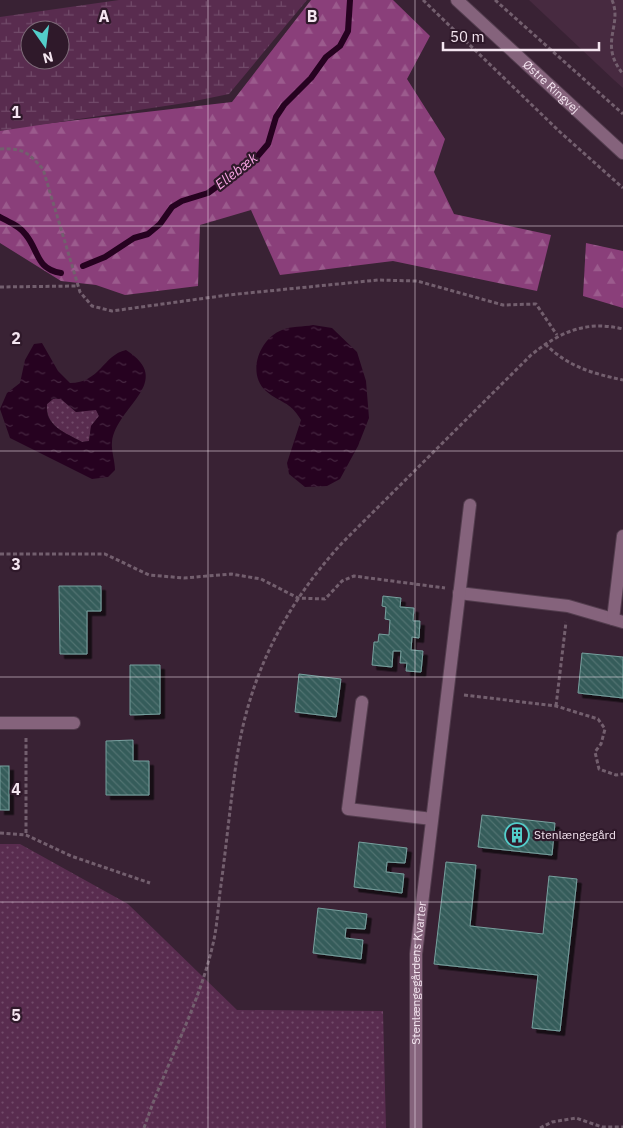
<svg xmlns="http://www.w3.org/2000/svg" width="623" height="1128" viewBox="0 0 623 1128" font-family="'IBM Plex Sans',sans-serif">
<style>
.built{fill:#472a40}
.grass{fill:url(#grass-dots)}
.forest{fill:url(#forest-firs)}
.wetland{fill:url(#wetland-marsh);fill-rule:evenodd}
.water{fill:url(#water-ripples);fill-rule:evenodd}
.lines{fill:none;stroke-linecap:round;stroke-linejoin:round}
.stream{stroke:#260220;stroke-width:6}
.building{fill:url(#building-back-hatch);stroke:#77a09e;filter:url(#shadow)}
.minor-casing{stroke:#533d4e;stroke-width:14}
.path{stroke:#735f6e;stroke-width:3;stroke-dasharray:4 2.5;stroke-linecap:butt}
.minor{stroke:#85637c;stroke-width:12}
.grid{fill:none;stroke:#f4e5f0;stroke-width:1;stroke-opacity:0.55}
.labels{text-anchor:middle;stroke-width:4.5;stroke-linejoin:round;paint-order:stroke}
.street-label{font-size:12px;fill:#f4e5f0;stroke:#2f192a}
.poi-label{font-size:12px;fill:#f4e5f0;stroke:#2f192a;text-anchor:start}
.water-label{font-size:14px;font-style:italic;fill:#f8a4e3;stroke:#2f192a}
.grid-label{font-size:16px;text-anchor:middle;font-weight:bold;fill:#f4e5f0;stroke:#2f192a;stroke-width:4.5;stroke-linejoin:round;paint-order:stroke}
</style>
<defs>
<pattern id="grass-dots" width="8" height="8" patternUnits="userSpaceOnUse" patternTransform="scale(1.25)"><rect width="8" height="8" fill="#592c4f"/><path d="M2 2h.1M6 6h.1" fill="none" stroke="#714a69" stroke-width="1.8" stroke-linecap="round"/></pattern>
<pattern id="forest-firs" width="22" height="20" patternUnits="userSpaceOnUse" patternTransform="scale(1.25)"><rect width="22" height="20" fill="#8a3f7a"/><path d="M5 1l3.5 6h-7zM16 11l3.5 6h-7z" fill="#9b5b8d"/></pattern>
<pattern id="wetland-marsh" width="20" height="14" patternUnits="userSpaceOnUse" patternTransform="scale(1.25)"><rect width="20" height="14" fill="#592c4f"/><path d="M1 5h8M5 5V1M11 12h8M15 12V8" fill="none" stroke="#714a69"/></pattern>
<pattern id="water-ripples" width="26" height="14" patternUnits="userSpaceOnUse" patternTransform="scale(1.25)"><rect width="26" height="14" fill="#260220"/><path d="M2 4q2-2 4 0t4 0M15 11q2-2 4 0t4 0" fill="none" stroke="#462741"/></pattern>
<pattern id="building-back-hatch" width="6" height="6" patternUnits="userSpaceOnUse" patternTransform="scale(1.25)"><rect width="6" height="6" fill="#345c5a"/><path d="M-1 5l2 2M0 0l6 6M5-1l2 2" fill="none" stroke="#527372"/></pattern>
<filter id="shadow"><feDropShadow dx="4.5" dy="4.5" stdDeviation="0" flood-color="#0009"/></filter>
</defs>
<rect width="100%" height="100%" fill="#392234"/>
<path class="built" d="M529,0H623V88L614,80Z"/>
<g class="grass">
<path d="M53,399H61L76,412L96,409L99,416L91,426L89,441L82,442C66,433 45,426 47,404Z"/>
<path d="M0,844H20L128,904L237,1010L383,1011L386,1128H0Z"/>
</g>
<g class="forest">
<path d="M311,0H393L430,36L407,79L445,139L434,172L454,214L551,235L537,291L393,261L280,275L251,210L200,225L198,286L125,295L96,285L61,281L0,243V129L232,102Z"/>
<path d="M586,243L623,251V308L583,296Z"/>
</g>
<path class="wetland" d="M119,0H307L229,94L185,103L0,131V17ZM30,30H60V60H30Z"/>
<g class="water">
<path d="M313,325L332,328L357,352L366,381L369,418L358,446L340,479L327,486L305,487L289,474L287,463L301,420C289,400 281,404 266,391C246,373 260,338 282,330C291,326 303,327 313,325Z"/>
<path d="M42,343L58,371L70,383C100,383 103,355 126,350C176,382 116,406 112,442C111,450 115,461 115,470L108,477L92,479L10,438L0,409L7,393L20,383L25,360L34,344ZM53,399H61L76,412L96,410L99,416L91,426L89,441L82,442C66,433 44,426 47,404Z"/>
</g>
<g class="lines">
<g class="stream">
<path d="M0,217C9,222 20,226 26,235C39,251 36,269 61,273"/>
<path d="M83,266L105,257L134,238L148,234L160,224L172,207L182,201L208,193L256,158L268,144L276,117L284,105L311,78L326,57L340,46L348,31L350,0"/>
</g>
</g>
<g class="building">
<path d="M59,586H101V611H87V654H60Z"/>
<path d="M383,596L401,598L400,607L414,608L413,621H420L419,638L412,637L411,650L423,651L421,672L406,671L407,663H400L401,651H393L392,667L372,665L374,642H378L379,634L389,635L390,620L385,619L386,607L382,606Z"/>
<path d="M582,653L623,657V698L578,693Z"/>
<path d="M130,665H160V714L130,715Z"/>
<path d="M299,674L341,679L336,717L295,712Z"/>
<path d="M133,740V761H149V795H106V741Z"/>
<rect x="0" y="766" width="9" height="44"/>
<path d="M482,815L555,823L552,855L478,847Z"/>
<path d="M359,842L407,848L405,863L387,862L386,872L404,874L402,893L354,887Z"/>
<path d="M446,862L476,865L470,926L543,934L549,876L577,879L560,1031L532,1028L538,975L434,964Z"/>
<path d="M318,908L367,914L365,929L346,928L345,938L363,940L361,959L313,953Z"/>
</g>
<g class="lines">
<g class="minor-casing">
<g id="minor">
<path id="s1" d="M457,0L623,153"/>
<path d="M459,593L568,606L623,622"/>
<path d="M613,619L623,536"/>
<path d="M362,702L348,809L432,819"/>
<path d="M0,723H74"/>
<path id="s2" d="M416,1128V954L470,505"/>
</g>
</g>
<g class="path">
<path d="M423,0L560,132L623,188"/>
<path d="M495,0L623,114"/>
<path d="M612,0C623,26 598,43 623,74"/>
<path d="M0,149C23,148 28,152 43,169L80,292L92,306L112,311L228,295L378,280L417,281L503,305L536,304L557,335"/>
<path d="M0,287L78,286"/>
<path d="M545,344C569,367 591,373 623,380"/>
<path d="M0,554H105L149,575L184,578L231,574L261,579L298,598L325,599L342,581L354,576L445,588"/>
<path d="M464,695L556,706L598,719L605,729L601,744L595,752L599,769L616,775L623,774"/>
<path d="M556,706L566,622"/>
<path d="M26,738V835"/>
<path d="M0,833L26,835L71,856L150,883"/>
<path d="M144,1128C165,1065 198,1009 213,944C217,927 218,909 220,892C226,849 230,806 236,764C248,677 284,606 343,542L531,355C560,332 586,320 623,329"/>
<path d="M540,1128L552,1122L576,1118L602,1127H623"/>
</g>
<use href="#minor" class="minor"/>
</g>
<path class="grid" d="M208,0V1128M415,0V1128M0,226H623M0,451H623M0,677H623M0,902H623"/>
<defs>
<g id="building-ring" transform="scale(1.25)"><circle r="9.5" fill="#2f192a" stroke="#53cdca" stroke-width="1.5"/><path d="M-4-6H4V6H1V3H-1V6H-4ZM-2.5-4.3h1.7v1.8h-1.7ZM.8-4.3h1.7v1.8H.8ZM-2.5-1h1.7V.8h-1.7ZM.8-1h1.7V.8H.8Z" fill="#53cdca"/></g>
</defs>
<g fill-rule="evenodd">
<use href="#building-ring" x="517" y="835"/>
</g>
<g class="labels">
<g class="street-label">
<text dy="4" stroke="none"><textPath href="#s1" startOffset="128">Østre Ringvej</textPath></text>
<text dy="4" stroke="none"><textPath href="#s2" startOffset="155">Stenlængegårdens Kvarter</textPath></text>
</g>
<g class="poi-label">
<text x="534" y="839">Stenlængegård</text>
</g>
<g class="water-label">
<text transform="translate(236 171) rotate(-38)" y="5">Ellebæk</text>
</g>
</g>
<g class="grid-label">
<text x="104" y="22">A</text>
<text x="312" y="22">B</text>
<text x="16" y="118">1</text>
<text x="16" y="344">2</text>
<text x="16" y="570">3</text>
<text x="16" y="795">4</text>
<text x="16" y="1021">5</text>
</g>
<g transform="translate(45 45) rotate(166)"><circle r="24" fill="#2f192a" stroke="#7e6b79"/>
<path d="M0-4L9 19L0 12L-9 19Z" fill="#53cdca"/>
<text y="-8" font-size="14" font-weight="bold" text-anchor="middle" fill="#f4e5f0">N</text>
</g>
<path d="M443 42v8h156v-8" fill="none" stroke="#f4e5f0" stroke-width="2.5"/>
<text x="450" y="42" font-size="15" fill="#f4e5f0" stroke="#2f192a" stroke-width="4" paint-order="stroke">50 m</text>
</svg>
